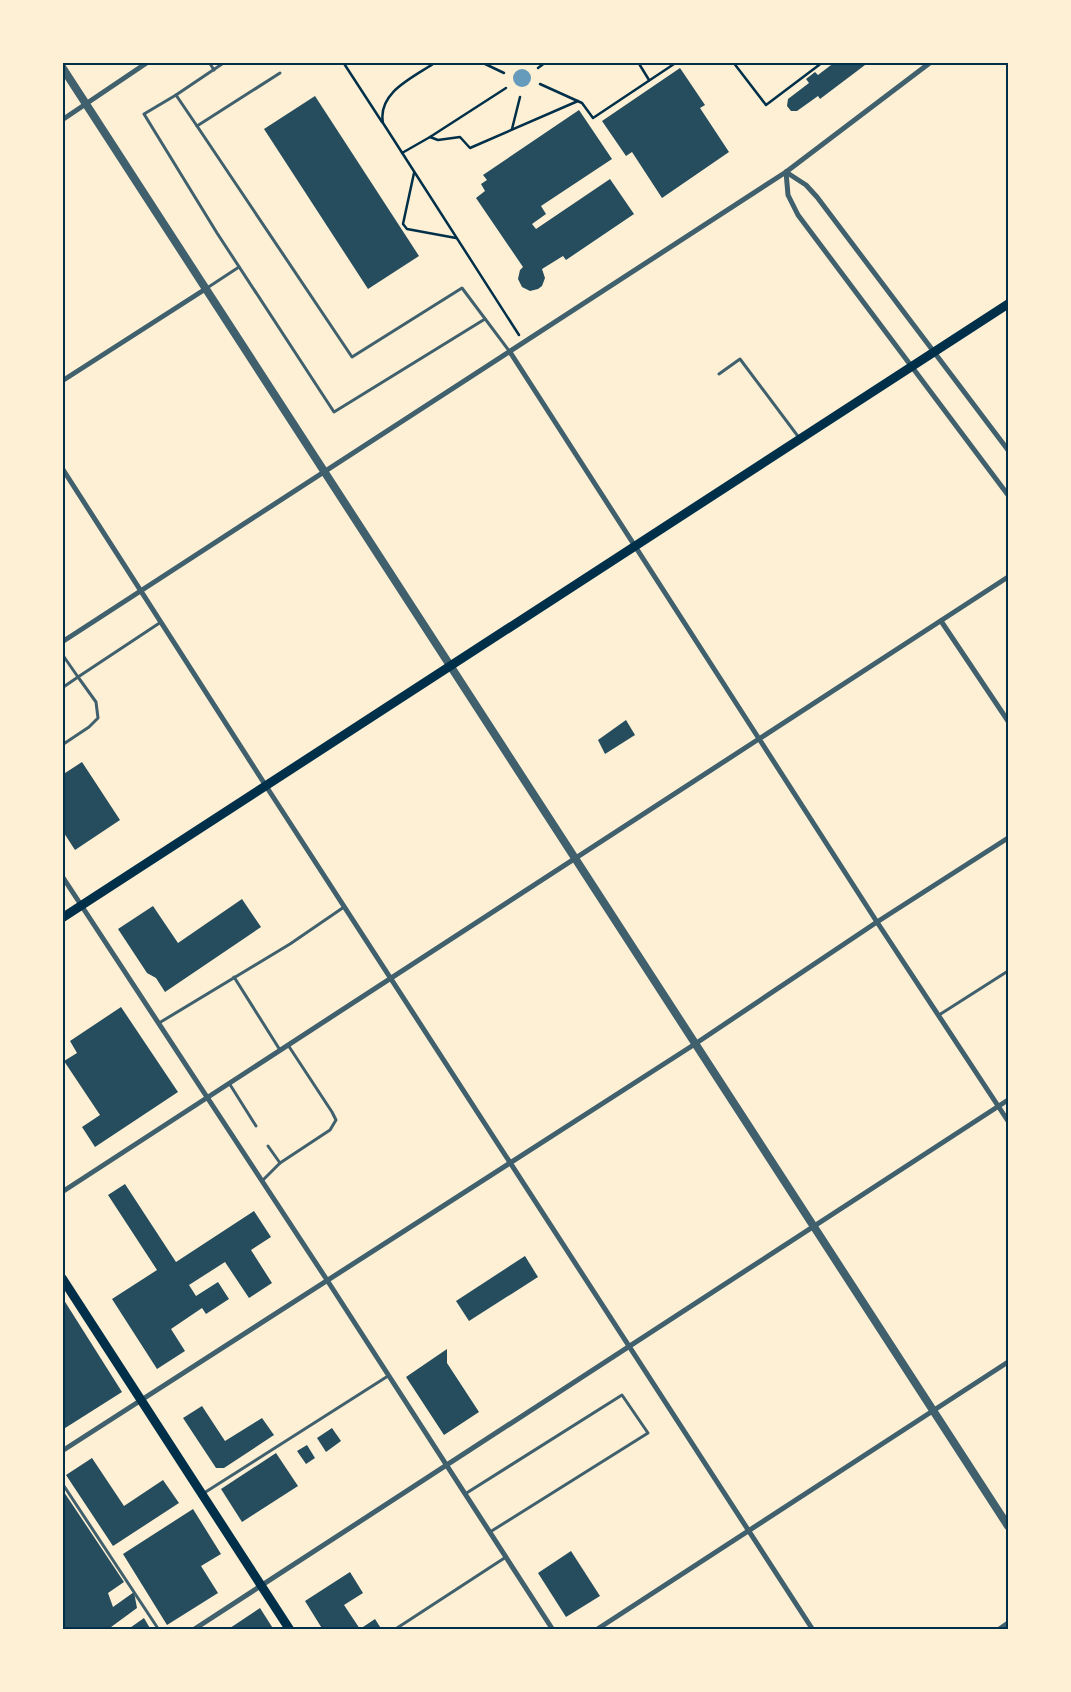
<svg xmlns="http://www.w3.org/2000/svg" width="1071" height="1692" viewBox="0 0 1071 1692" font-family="Quicksand,sans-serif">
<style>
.water{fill:#669bbc}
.building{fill:#264d5e}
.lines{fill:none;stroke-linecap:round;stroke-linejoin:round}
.path{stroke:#003049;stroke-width:2.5}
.service{stroke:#3f606c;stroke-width:3}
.minor{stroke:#3f606c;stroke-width:5}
.tertiary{stroke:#3f606c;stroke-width:8}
.secondary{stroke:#003049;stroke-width:9}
.neatline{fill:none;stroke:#003049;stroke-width:2}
</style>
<rect width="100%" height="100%" fill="#fdf0d5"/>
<circle class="water" cx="522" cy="78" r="9"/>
<g class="building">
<path d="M835,62H869L820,99L818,96L797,111H791L787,106L788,99L809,83L806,79L815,72L818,75Z"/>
<path d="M680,68L705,105L700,108L729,152L662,198L632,152L626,156L602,121Z"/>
<path d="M315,96L419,256L368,289L264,129Z"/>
<path d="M579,110L612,159L541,206L546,214L532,224L536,229L610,179L634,214L566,260L563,256L542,269L545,278L542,286L538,289L530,291L522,287L518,279L520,270L523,267L476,198L485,191L481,184L487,180L483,175Z"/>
<path d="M626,720L635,735L605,754L598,740Z"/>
<path d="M82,762L120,820L75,850L62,830V775Z"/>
<path d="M242,899L261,927L165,992L156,978L147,973L118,929L153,906L178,943Z"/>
<path d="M121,1007L178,1092L95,1147L82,1127L100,1115L64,1061L77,1053L70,1041Z"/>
<path d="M125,1184L176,1262L254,1211L271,1237L251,1250L272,1283L249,1298L225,1262L189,1285L196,1296L218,1282L229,1299L206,1314L202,1308L171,1329L185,1351L157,1369L112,1299L157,1270L108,1195Z"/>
<path d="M525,1256L538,1277L469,1321L456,1301Z"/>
<path d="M62,1297L122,1392L62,1430Z"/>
<path d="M447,1349V1363L479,1412L444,1435L406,1377Z"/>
<path d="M202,1406L225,1441L262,1418L274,1435L224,1468H216L183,1418Z"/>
<path d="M332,1428L341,1441L326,1452L317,1438Z"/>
<path d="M307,1445L315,1458L306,1464L297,1451Z"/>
<path d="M276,1453L298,1486L242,1522L221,1489Z"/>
<path d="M92,1458L124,1506L163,1480L179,1503L113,1546L66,1475Z"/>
<path d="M62,1489L124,1582L108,1593L113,1607L134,1592L137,1608L107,1630H62Z"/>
<path d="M193,1509L221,1554L201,1566L218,1593L167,1625L123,1554Z"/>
<path d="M571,1551L600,1596L566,1617L538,1573Z"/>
<path d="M350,1572L363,1593L344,1605L360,1629L375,1619L382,1630H323L305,1601Z"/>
<path d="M260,1608L274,1630H227Z"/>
<path d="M144,1618L151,1630H127Z"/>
</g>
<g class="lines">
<g class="path">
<path d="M343,62L382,122"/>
<path d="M436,62C414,77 377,92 383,123L519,335"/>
<path d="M481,62L504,73"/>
<path d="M638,62L649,80"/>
<path d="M733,62L766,105L823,62"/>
<path d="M538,68L546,62"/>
<path d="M540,84L582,103L593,118L677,62"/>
<path d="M512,129L520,97"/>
<path d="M430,137L438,140L460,137L470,148L578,101"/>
<path d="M402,153L430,137L506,88"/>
<path d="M414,173L403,224L407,229L456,238"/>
</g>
<g class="service">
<path d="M209,62L214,70"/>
<path d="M280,73L197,126L352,357L462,288L510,352"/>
<path d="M176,95L144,114L217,233L334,412L485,319"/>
<path d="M197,126L176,95L225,62"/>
<path d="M207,288L239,267"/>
<path d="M719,374L740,359L800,439"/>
<path d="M62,654L78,677L62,688"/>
<path d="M62,745L89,727L98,718L96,702L78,677L161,622"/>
<path d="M234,977L280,1050"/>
<path d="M939,1015L1008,971"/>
<path d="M159,1023L290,944L344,907"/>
<path d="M229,1083L256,1126"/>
<path d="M268,1146L280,1163"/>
<path d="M262,1181L280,1163L330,1130L336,1120L332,1112L288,1045"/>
<path d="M62,1483L159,1630"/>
<path d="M204,1493L388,1376"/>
<path d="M465,1494L622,1395L648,1433L490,1532"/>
<path d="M394,1630L506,1557"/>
</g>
<g class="minor">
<path d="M1008,62V64"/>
<path d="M62,120L148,62"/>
<path d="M786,172L788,195L798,215L1008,495"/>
<path d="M786,172L806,185L817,197L1008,450"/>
<path d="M510,352L877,922L1008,1121"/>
<path d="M62,381L207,288"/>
<path d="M62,468L266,786L813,1630"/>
<path d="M941,621L1008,721"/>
<path d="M62,642L786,172L931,62"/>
<path d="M62,876L327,1280L553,1630"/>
<path d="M62,1192C377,986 693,782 1008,577"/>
<path d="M62,1451L695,1044L877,922L1008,838"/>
<path d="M193,1630L1008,1100"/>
<path d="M596,1630L1008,1362"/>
<path d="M998,1630L1008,1623"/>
</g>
<path class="tertiary" d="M62,67L1008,1526"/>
<g class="secondary">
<path d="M62,918L1008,304"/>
<path d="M62,1278L290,1630"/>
</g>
</g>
<rect width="1071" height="1692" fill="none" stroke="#fdf0d5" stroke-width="128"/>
<rect x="64" y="64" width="943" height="1564" class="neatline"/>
</svg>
